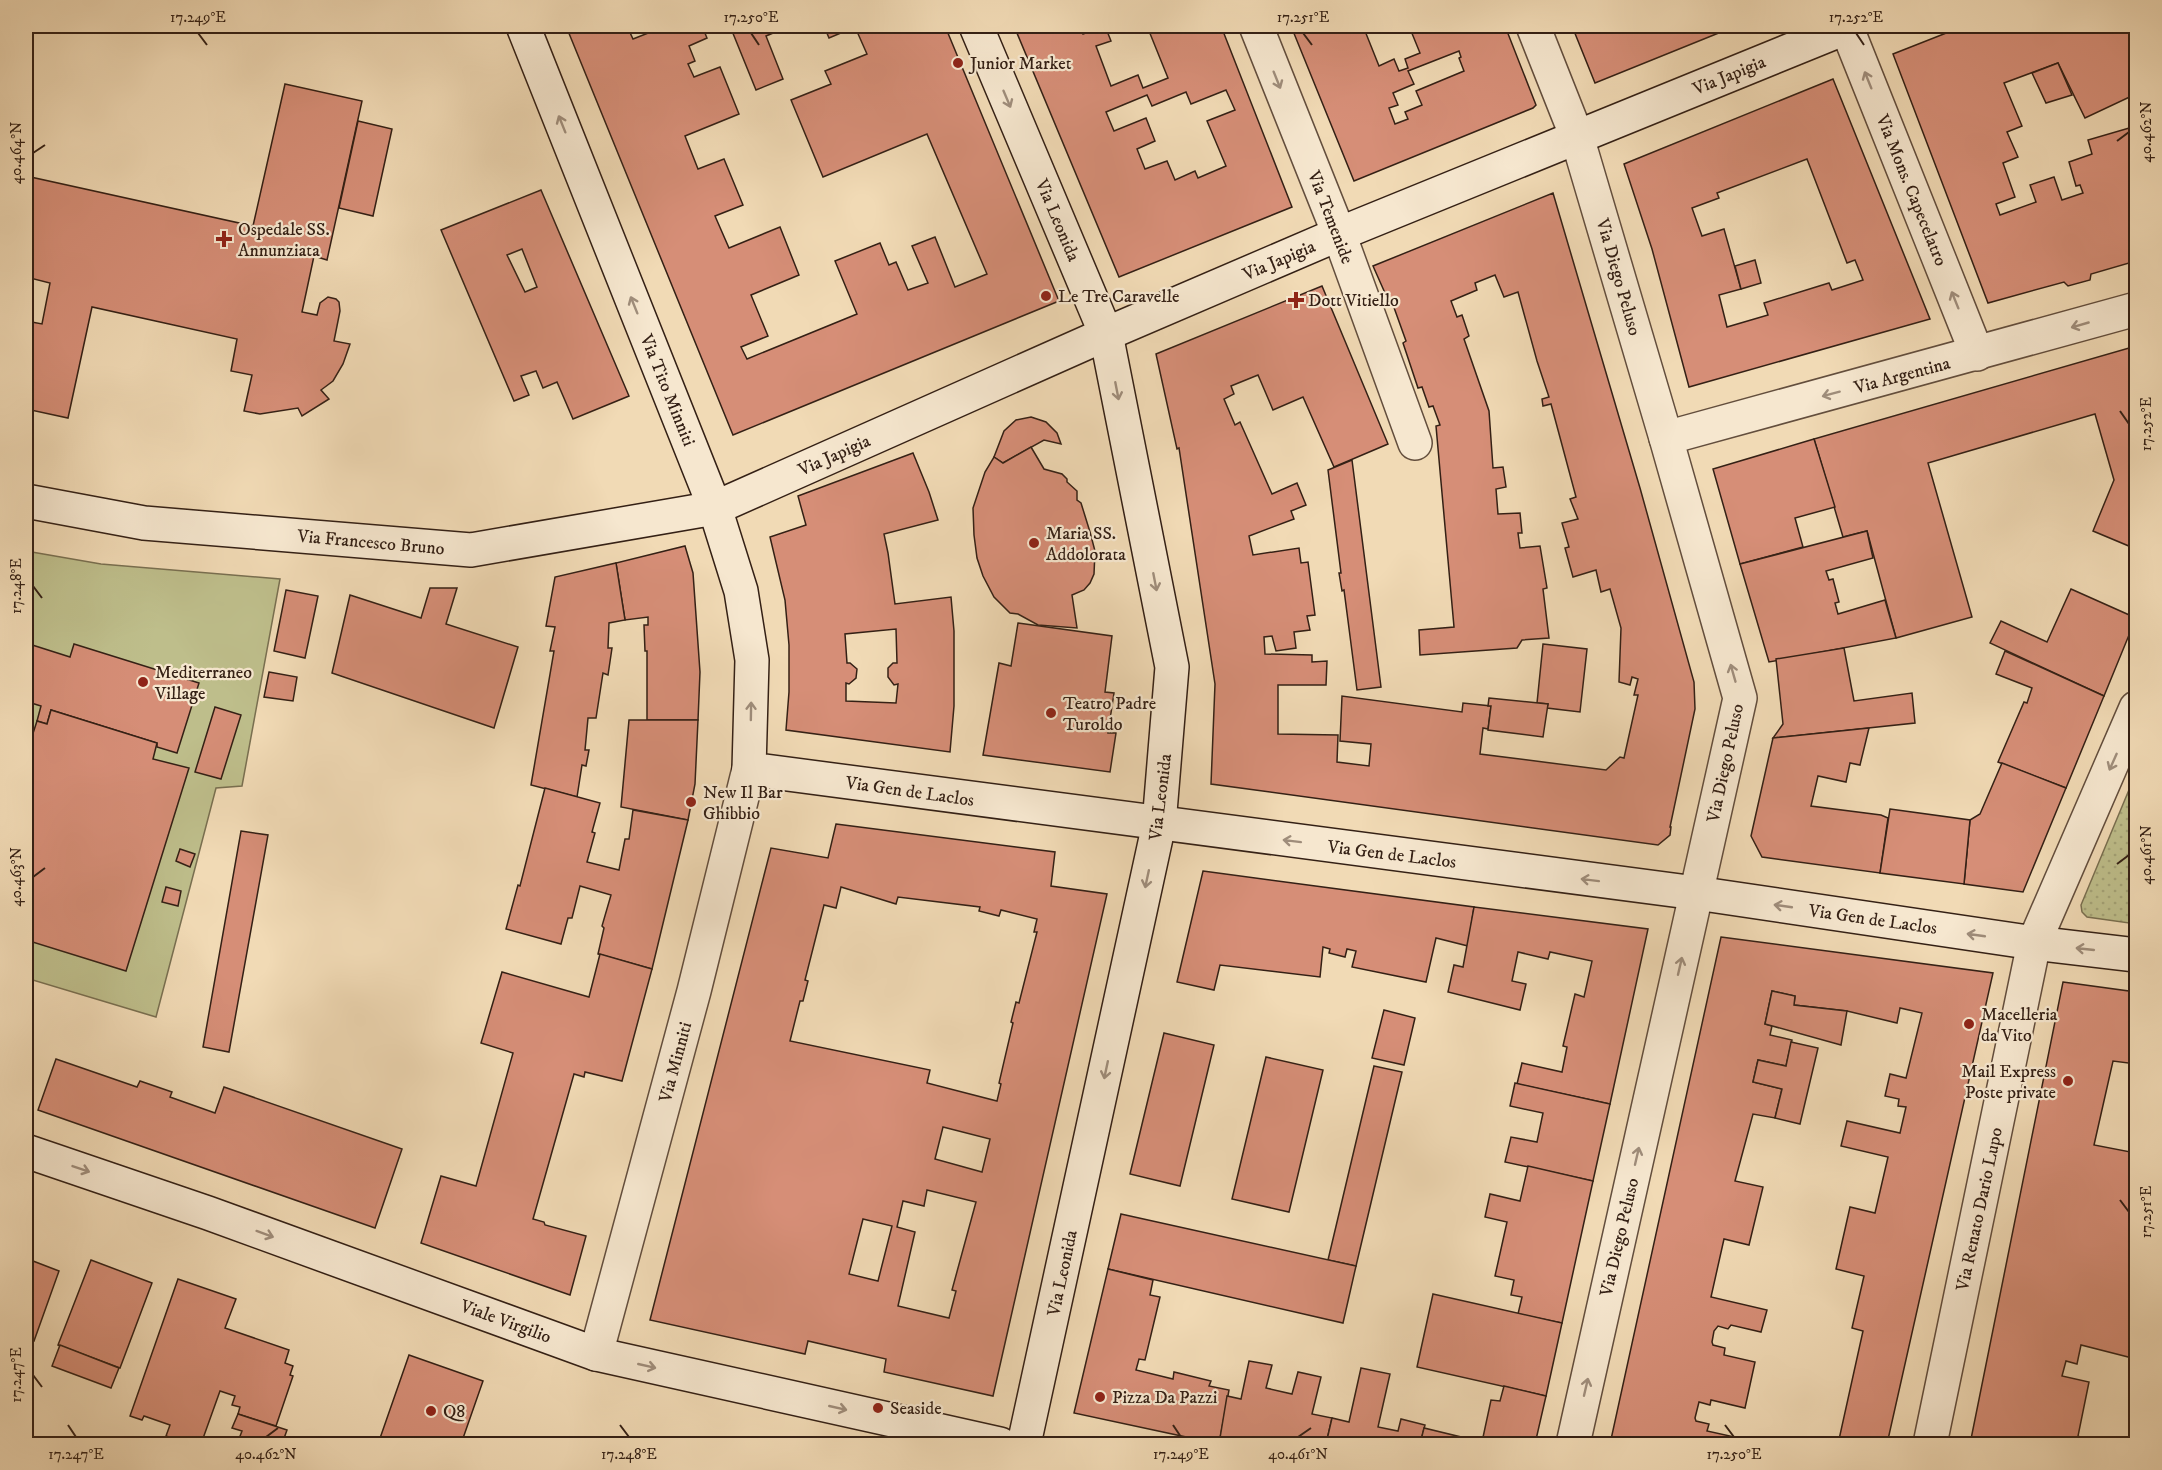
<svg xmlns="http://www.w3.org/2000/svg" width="2162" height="1470" viewBox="0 0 2162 1470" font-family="'IM FELL DW Pica',serif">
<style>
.park{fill:url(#park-dots);stroke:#796f50;stroke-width:1.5}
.pitch{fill:#bebe8b;stroke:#796f50;stroke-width:1.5}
.building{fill:#d68e77;stroke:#342015;stroke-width:1.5;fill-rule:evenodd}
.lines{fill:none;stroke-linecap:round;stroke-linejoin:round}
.street-casing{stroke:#634e3d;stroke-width:36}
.secondary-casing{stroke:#342015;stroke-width:36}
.street{stroke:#f6e7cf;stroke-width:33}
.secondary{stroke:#f6e7cf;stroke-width:33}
.oneway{stroke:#9f8d7b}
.ticks{fill:none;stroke:#342015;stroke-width:2}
.poi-dot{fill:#8f2418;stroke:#f6e7cf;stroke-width:2}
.labels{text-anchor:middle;stroke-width:4.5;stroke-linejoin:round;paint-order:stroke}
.poi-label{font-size:18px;fill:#342015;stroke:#f6e7cf;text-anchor:start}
.street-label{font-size:18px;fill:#342015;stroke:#f6e7cf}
.neatline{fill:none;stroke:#342015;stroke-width:2}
.ticks-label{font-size:15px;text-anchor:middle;fill:#342015}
</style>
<defs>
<pattern id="park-dots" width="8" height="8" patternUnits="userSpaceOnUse" patternTransform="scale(1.5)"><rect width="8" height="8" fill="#bebe8b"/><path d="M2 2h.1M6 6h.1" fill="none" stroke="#a4a377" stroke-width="1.8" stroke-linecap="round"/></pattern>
</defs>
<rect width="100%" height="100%" fill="#f1dab5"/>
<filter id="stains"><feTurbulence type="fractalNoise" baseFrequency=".00333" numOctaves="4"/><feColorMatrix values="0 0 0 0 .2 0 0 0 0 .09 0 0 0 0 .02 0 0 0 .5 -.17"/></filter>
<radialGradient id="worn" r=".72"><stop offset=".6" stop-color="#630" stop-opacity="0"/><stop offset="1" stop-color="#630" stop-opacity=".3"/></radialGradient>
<path class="park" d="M2136,773V924L2087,917L2082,912L2081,905Z"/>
<path class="pitch" d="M26,551L101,564L280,579L242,786L216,788L156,1017L26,978Z"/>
<g class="building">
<path d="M566,26H627L633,39L666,26H702L707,38L689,46L695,61L688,64L694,77L720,67L739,114L685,136L698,169L724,159L743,205L715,216L729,248L780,227L799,275L751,295L768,336L741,347L747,359L857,314L835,261L880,243L889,265L896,262L908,290L928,283L912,246L935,237L955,287L987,274L927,134L823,177L791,100L831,84L825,71L867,54L855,27L829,38L824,26H945L1059,301L733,435Z"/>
<path d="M730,26H790L766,36L783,79L756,90Z"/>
<path d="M1014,26H1079L1083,34L1105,26L1111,41L1096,46L1111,86L1138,75L1143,88L1168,78L1147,26H1221L1292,207L1119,277ZM1226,90L1235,110L1207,121L1226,166L1198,178L1195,171L1175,180L1167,161L1145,169L1137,149L1155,141L1146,118L1114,131L1106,112L1147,95L1152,106L1186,92L1191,104Z"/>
<path d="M1291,26H1372L1373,28L1365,31L1379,66L1394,59L1399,71L1408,68L1405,59L1420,53L1409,26H1505L1536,105L1533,108L1354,181ZM1459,51L1461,57L1459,58L1464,71L1416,91L1422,105L1405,112L1408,119L1395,124L1389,108L1398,105L1393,93L1414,84L1408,71Z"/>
<path d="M1572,26H1736L1595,83Z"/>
<path d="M1964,26H2136V94L2085,118L2058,63L2004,83L2022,126L2007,132L2018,157L2003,163L2015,197L1996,204L2000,215L2036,202L2030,185L2054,177L2062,200L2083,193L2080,185L2076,186L2069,162L2092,154L2088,140L2136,126V261L2091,274L2090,280L2068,286L2064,282L1988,303L1893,54Z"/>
<path d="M2058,63L2072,95L2046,103L2032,73Z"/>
<path d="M1833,79L1930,319L1689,387L1652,249L1624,164ZM1807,159L1847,263L1855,260L1863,280L1832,290L1829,283L1764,303L1768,315L1727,327L1719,295L1741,289L1724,229L1702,236L1692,208L1719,198L1717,193Z"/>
<path d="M285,84L362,101L327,260L314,256L302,312L317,315L320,303L328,297L336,299L339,302L340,311L334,341L350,344L343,364L333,381L321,390L329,399L302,416L298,408L260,414L244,411L252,375L231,371L237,339L92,307L68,418L26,409V321L42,324L50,283L26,277V176L253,226Z"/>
<path d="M358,121L392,129L373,216L339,208Z"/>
<path d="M541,190L629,396L573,419L557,382L543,388L536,371L521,376L529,395L514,401L441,230ZM522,249L537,287L525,292L507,255Z"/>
<path d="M1553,193L1640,488L1694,682L1695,709L1670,827H1671L1670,835L1658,845L1211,784L1215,684L1179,448L1177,449L1156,354L1322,286L1388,444L1334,467L1303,397L1273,410L1258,375L1231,386L1234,394L1224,399L1235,425L1240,422L1272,494L1297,483L1306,505L1291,511L1294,519L1249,536L1253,555L1299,548L1301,563L1308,562L1315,615L1307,616L1310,630L1294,632L1296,648L1276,651L1272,636L1264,637L1265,654L1312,655V662L1327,661L1326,685H1278V734L1338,735L1337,762L1369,766L1371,744L1340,741L1342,696L1462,712L1463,703L1491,706L1488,729L1483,728L1480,754L1606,770L1620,757L1624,758L1638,695H1634L1638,679L1632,677L1630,685L1619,682L1621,628L1610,589L1601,592L1596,570L1573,577L1565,548L1569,547L1562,523L1578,519L1570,499L1576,497L1551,404L1543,406L1542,399L1549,397L1537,361L1518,292L1504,297L1495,275L1475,283L1477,290L1451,301L1457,317L1462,315L1469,336L1464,339L1489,411L1493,468L1503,467L1506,487L1496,489L1498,514L1520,513L1522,533H1518L1520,548L1540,546L1547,588L1543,589L1549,638L1522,640L1517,648L1420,655L1419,630L1454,627L1436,426L1440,425L1433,406L1429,407L1422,387L1418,388L1403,343L1406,341L1392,302H1389L1373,266Z"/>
<path d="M1755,260L1761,283L1741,289L1735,266Z"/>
<path d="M2136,346V549L2093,531L2114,480L2095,414L1928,463L1972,617L1896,638L1867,531L1843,537L1814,439Z"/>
<path d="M1031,417L1046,422L1057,433L1061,444L1044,440L1003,463L994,457L1004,431L1016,420Z"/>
<path d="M1814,439L1835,507L1795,518L1803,547L1740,564L1713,469Z"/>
<path d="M1031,447L1044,469L1062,474L1067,479V482L1077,491V500L1081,503L1090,532L1095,551L1094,574L1090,583L1084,590L1072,595L1077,628L1038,625L1018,614L1010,613L994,597L983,576L977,558L974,535L973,508L985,472L994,457L1003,463Z"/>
<path d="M913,453L929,492L938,520L884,534L888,553L895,604L951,597L954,631V706L950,752L786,730L789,692V645L785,600L770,537L806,525L798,496ZM896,629L897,663H893L888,668V677L894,685L898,684L896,703L846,701V683L849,684L856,678L857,669L850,663H847L845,634Z"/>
<path d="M1352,460L1381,687L1357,690L1344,590L1342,591L1339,573H1341L1328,470Z"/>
<path d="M1867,531L1873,558L1826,571L1829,580L1833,579L1839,602L1835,603L1838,614L1885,600L1896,638L1769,662L1740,564Z"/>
<path d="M685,546L693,573L700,672L698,720H647V651H645L644,625H648V617L625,620L616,563Z"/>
<path d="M616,563L625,620L609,623L608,648H612L608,675L603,673L596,718H588L585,750H589L586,766L582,765L577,797L531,785L554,651H550L555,627L546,626L555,577Z"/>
<path d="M430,588H457L446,624L518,647L494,728L332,673L350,595L421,618Z"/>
<path d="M2071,589L2136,618L2104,696L1990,643L2001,621L2047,642Z"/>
<path d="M286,590L318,596L305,658L274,651Z"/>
<path d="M1018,623L1112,636L1105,692L1114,693L1108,733H1116L1110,772L983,755L999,663L1011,666Z"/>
<path d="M26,643L70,657L74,644L199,683L177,753L157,747V743L51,710L47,724L37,721L41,706L28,702L26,710Z"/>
<path d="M1543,644L1587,649L1580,712L1547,708L1548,704L1537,703Z"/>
<path d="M1844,648L1854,701L1912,693L1915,723L1773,738L1783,724L1776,659Z"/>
<path d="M2005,651L2104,696L2066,788L1998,762L2024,702L2027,703L2032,688L1996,674Z"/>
<path d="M269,672L297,677L293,701L264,697Z"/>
<path d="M1489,698L1548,704L1543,737L1488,730L1491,706H1488Z"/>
<path d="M215,707L241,715L221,779L195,772Z"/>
<path d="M51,710L157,743L153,759L189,768L126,971L26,940V755L37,721L47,724Z"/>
<path d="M629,720H698L695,784L688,820L621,807Z"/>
<path d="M1869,728L1860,765L1850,763L1846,782L1818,776L1811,806L1881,815L1888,818L1880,873L1762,857L1751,836L1773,738Z"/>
<path d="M2002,763L2066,788L2023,892L1964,884L1970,820L1980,814Z"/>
<path d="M545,788L600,803L592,832L595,833L587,862L619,870L625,839H629L633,810L688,820L652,969L598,954L604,928L602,926L611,895L580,886L572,918H568L561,944L506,929L518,885L520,886Z"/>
<path d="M1890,809L1970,820L1964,884L1880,873Z"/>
<path d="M836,824L1055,852L1051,886L1107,894L993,1396L884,1372L886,1359L808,1341L805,1354L650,1320L771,848L828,858ZM841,887L896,904L898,897L980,907L979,911L999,916L1001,910L1037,919L1034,932H1037L1019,1003L1016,1002L1011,1022L1013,1023L999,1083L1001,1084L997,1101L927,1083L930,1070L790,1041L800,1001H803L808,981L805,980L824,905L836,908ZM943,1127L990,1139L982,1172L935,1159ZM927,1190L976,1202L952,1290L956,1291L949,1318L898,1306L915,1232L897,1227L903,1201L924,1206ZM863,1219L892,1226L878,1281L849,1274Z"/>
<path d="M241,831L268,835L229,1052L203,1047Z"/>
<path d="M180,849L195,854L190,867L176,861Z"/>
<path d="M1203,871L1474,907L1468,946L1436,938L1426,982L1352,967L1356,951L1347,949L1345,957L1329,953L1330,949L1323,947L1320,977L1220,965L1214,990L1177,982Z"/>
<path d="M166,887L181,891L178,906L162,902Z"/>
<path d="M1474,907L1648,929L1610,1104L1517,1084L1522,1063L1562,1072L1567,1047L1563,1046L1575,994L1584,997L1592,961L1550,952L1548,959L1518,952L1512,981L1526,984L1520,1010L1448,992L1454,965L1463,967Z"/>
<path d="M1721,937L1993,973L1887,1444H1838L1863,1331L1852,1328L1864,1276L1836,1269L1850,1207L1875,1213L1888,1157L1841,1146L1847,1121L1900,1133L1906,1107L1898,1106L1899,1099L1885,1096L1890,1074L1906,1078L1922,1013L1900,1008L1897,1023L1847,1011L1794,1005L1795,996L1772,991L1765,1024L1772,1026L1770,1035L1792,1040L1786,1066L1758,1060L1753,1082L1782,1089L1775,1118L1753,1114L1735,1181L1763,1187L1749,1245L1724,1239L1711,1297L1767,1310L1761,1332L1731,1325L1728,1329L1718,1326L1714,1331L1712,1342L1713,1345L1725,1348L1724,1355L1755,1362L1745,1408L1711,1400L1710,1405L1699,1402L1695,1418L1696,1421L1709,1424L1707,1431L1739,1438L1737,1444H1610Z"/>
<path d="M600,954L652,969L622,1081L585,1072L584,1077L574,1074L533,1219L544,1222L545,1225L586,1236L570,1295L421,1243L441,1176L476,1186L513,1053L481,1043L502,972L589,997Z"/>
<path d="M2063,982L2136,992V1064L2113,1061L2094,1145L2136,1153V1359L2081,1345L2077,1364L2066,1361L2062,1376L2089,1382L2078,1436L2082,1438L2080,1444H1970Z"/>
<path d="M1772,991L1795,996L1794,1005L1847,1011L1841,1045L1765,1024Z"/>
<path d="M1384,1010L1415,1018L1404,1065L1372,1058Z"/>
<path d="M1164,1033L1214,1045L1180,1186L1130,1174Z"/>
<path d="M1791,1042L1818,1048L1800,1124L1775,1118L1782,1089L1753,1082L1758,1060L1786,1066Z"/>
<path d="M1266,1057L1323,1070L1289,1212L1232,1199Z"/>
<path d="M56,1059L137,1087L140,1081L172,1092L170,1097L215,1113L224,1087L402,1149L375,1228L38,1110Z"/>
<path d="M1374,1066L1402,1072L1356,1266L1328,1260Z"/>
<path d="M1515,1083L1610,1104L1593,1181L1505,1162L1511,1137L1537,1142L1543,1113L1510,1106Z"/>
<path d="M1528,1166L1593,1181L1562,1323L1518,1314L1522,1297L1511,1295L1514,1280L1495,1276L1507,1222L1485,1217L1490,1194L1520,1201Z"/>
<path d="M1121,1214L1356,1266L1343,1323L1108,1269Z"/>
<path d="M91,1260L152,1283L120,1368L58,1345Z"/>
<path d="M33,1261L59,1271L34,1341L26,1338V1281Z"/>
<path d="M1108,1269L1153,1280L1150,1295L1160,1297L1145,1360L1139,1359L1136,1370L1173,1379L1174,1372L1211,1381L1209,1386L1229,1390L1219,1444L1074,1413Z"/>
<path d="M178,1279L236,1299L225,1328L289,1350L285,1363L293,1366L290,1375L293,1376L276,1426L238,1414L240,1407L232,1405L235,1396L220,1391L201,1444H191L166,1436L170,1425L144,1416L142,1420L130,1416Z"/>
<path d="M1433,1294L1562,1323L1546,1396L1417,1367Z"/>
<path d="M60,1345L119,1368L111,1388L52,1366Z"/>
<path d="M409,1355L483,1381L461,1444H378Z"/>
<path d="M1249,1361L1272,1365L1266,1388L1292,1394L1298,1372L1321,1377L1312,1414L1332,1418L1326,1444H1219L1227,1396L1241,1399Z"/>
<path d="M1361,1368L1390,1374L1378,1427L1398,1431L1401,1419L1425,1425L1420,1444H1326L1332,1418L1349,1422Z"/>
<path d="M1504,1386L1546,1396L1535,1444H1420L1424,1428L1482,1442L1491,1400L1500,1401Z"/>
<path d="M238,1414L287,1430L282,1444H237L242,1431L232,1428Z"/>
</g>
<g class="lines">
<g class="street-casing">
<g id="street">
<path d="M1256,26L1339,234L1415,443"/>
<path d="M1533,26L1577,137L1666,438L1740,698L1573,1444"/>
<path d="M1846,26L1977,354"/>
<path d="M1666,438L2136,309"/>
<path d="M596,1354L694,991L749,769"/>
<path d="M1930,1444L2034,943L2136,708"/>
</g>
</g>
<g class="secondary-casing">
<g id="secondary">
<path d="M523,26L715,508L741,591L752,660L749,769L1696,893L2034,943L2136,955"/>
<path d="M976,26L1106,334L1172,667L1159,824L1024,1444"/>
<path d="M26,501L144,523L471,550L715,508L1106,334L1339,234L1850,26"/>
<path d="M26,1151L208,1213L596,1354L1000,1444"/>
</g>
</g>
<use href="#street" class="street"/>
<use href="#secondary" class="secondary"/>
</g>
<defs><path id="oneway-shaft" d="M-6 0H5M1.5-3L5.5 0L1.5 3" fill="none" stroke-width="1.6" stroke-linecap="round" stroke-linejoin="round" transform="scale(1.5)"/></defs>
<g class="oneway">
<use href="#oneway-shaft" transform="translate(1277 80) rotate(68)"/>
<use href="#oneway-shaft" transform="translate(1868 80) rotate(-112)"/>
<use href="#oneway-shaft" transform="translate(1007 99) rotate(67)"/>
<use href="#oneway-shaft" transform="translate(562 124) rotate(-112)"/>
<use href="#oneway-shaft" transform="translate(1955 300) rotate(-112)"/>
<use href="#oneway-shaft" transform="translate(634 305) rotate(-112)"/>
<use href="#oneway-shaft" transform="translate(2080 325) rotate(164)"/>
<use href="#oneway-shaft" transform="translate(1117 391) rotate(79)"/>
<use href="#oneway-shaft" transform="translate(1831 394) rotate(165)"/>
<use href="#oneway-shaft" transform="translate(1155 582) rotate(79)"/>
<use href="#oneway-shaft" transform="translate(1733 673) rotate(-106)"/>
<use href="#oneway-shaft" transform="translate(751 711) rotate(-89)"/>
<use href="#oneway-shaft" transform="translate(2113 762) rotate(114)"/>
<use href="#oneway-shaft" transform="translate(1292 841) rotate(-173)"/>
<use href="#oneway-shaft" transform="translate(1147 879) rotate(102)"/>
<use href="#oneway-shaft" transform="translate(1590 880) rotate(-173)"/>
<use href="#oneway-shaft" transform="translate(1783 906) rotate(-172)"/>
<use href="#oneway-shaft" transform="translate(1976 935) rotate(-172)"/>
<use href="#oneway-shaft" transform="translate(2085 949) rotate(-174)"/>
<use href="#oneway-shaft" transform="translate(1680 966) rotate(-77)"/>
<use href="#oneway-shaft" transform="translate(1106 1070) rotate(102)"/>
<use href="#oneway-shaft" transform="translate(1637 1156) rotate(-77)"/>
<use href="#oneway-shaft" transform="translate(81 1169) rotate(19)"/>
<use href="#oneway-shaft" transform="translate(265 1234) rotate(20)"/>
<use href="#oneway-shaft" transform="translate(647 1366) rotate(13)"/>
<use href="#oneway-shaft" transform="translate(1586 1387) rotate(-77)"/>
<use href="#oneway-shaft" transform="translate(838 1408) rotate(13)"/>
</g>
<path class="ticks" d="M198,33L207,45M751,33L759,45M1303,33L1312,45M1856,33L1864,45M2117,141L2129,132M33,153L45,145M2120,411L2129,424M33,586L42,598M2117,864L2129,855M33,877L45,868M2120,1200L2129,1212M33,1375L42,1387M68,1425L76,1437M620,1425L629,1437M1173,1425L1181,1437M1725,1425L1734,1437M266,1437L278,1428M1298,1437L1311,1428"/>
<g class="poi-dot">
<circle cx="958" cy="63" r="6"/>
<path d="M221 230h6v6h6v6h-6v6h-6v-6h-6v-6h6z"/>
<circle cx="1046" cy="296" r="6"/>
<path d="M1293 291h6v6h6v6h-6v6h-6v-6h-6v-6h6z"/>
<circle cx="1034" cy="543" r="6"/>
<circle cx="143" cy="682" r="6"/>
<circle cx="1051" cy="713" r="6"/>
<circle cx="691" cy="802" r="6"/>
<circle cx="1969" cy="1024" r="6"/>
<circle cx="2068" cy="1081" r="6"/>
<circle cx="1100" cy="1397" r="6"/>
<circle cx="878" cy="1408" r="6"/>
<circle cx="431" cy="1411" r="6"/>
</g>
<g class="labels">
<g class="poi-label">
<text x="970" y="69">Junior Market</text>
<text x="238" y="235">Ospedale SS.<tspan x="238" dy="21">Annunziata</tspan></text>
<text x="1058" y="302">Le Tre Caravelle</text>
<text x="1308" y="306">Dott Vitiello</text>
<text x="1046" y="539">Maria SS.<tspan x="1046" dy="21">Addolorata</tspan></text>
<text x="155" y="678">Mediterraneo<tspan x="155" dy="21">Village</tspan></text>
<text x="1063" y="709">Teatro Padre<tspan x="1063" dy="21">Turoldo</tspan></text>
<text x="703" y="798">New Il Bar<tspan x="703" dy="21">Ghibbio</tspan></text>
<text x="1981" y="1020">Macelleria<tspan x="1981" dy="21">da Vito</tspan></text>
<text x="2056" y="1077" text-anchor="end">Mail Express<tspan x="2056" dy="21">Poste private</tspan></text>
<text x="1112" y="1403">Pizza Da Pazzi</text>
<text x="890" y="1414">Seaside</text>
<text x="443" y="1417">Q8</text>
</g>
<g class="street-label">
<text transform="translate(1729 75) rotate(-22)" y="6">Via Japigia</text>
<text transform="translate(1912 190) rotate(68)" y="6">Via Mons. Capecelatro</text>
<text transform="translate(1331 217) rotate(69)" y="6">Via Temenide</text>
<text transform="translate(1058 220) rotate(67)" y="6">Via Leonida</text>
<text transform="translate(1279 260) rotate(-23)" y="6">Via Japigia</text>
<text transform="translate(1619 277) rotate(74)" y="6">Via Diego Peluso</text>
<text transform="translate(1902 375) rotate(-15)" y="6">Via Argentina</text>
<text transform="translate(668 390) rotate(68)" y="6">Via Tito Minniti</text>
<text transform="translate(834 455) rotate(-24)" y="6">Via Japigia</text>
<text transform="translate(371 542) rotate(5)" y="6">Via Francesco Bruno</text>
<text transform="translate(1725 763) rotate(-78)" y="6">Via Diego Peluso</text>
<text transform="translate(910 791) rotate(8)" y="6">Via Gen de Laclos</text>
<text transform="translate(1160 797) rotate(-83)" y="6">Via Leonida</text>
<text transform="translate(1392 854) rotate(7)" y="6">Via Gen de Laclos</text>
<text transform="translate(1873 919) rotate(8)" y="6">Via Gen de Laclos</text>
<text transform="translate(675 1062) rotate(-75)" y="6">Via Minniti</text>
<text transform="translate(1979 1209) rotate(-78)" y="6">Via Renato Dario Lupo</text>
<text transform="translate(1619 1237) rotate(-77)" y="6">Via Diego Peluso</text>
<text transform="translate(1062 1273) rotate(-78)" y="6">Via Leonida</text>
<text transform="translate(506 1321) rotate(20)" y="6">Viale Virgilio</text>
</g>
</g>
<rect width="2162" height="1470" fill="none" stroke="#f1dab5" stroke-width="66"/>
<rect x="33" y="33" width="2096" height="1404" class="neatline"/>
<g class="ticks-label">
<text x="198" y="22">17.249°E</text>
<text x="751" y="22">17.250°E</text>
<text x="1303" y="22">17.251°E</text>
<text x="1856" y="22">17.252°E</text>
<text transform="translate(2146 132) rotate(-90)" y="5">40.462°N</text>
<text transform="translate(16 153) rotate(-90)" y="5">40.464°N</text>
<text transform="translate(2146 424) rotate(-90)" y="5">17.252°E</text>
<text transform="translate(16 586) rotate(-90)" y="5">17.248°E</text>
<text transform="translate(2146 855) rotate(-90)" y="5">40.461°N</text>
<text transform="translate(16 877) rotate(-90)" y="5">40.463°N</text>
<text transform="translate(2146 1212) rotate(-90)" y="5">17.251°E</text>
<text transform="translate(16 1375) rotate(-90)" y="5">17.247°E</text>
<text x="76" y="1459">17.247°E</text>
<text x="266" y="1459">40.462°N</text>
<text x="629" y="1459">17.248°E</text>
<text x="1181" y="1459">17.249°E</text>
<text x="1298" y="1459">40.461°N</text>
<text x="1734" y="1459">17.250°E</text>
</g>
<rect width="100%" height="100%" filter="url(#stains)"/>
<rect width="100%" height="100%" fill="url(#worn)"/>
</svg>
